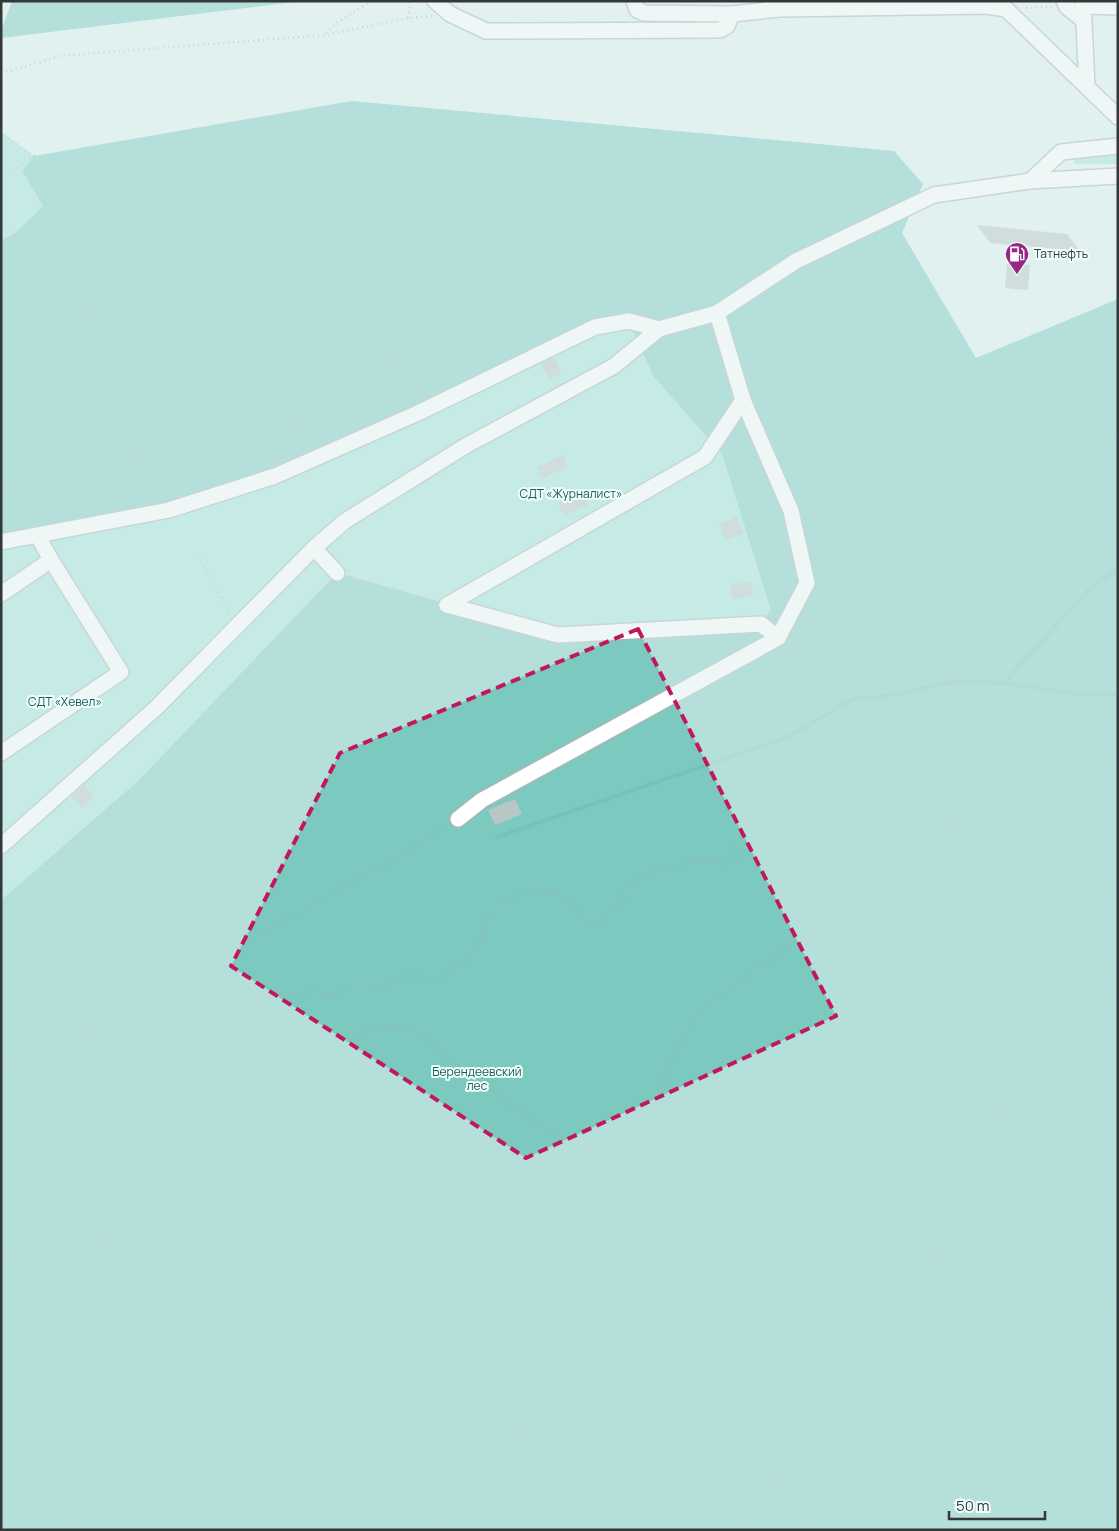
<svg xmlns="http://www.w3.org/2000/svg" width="1119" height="1531" viewBox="0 0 1119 1531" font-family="Manrope,sans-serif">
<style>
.green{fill:#a4e5dd}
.forest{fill:#7cc9c0}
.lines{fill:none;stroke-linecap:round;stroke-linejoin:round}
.stream{stroke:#75c2ba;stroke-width:4}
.building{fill:#b8c7c5}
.minor-casing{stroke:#a8b7b5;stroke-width:18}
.path{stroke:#a8b5b3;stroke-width:2.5;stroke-dasharray:1 4;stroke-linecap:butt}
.minor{stroke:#fff;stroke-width:15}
.marked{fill:none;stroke:#c2185b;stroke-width:4;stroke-dasharray:10 6;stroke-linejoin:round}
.labels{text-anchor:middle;stroke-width:4;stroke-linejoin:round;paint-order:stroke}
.poi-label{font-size:12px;fill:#333938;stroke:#effefc;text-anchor:start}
.park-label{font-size:12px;fill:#195a54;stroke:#effefc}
</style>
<rect width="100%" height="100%" fill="#e1f1ef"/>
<g class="green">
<path d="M1,132L34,156L22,171L43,206L14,234L1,240Z"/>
<path d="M1118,155V164H1075L1074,159Z"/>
<path d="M629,321L653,376L722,454L772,611L761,624L138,781L1,900V542L595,327Z"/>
</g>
<g class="forest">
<path d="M12,1H304L1,38V31Z"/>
<path d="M352,101L894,151L923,184L902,233L976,358L1118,299V1530H1V900L138,781L337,573L558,635L761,624L771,610L722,454L653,376L629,321L595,327L418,413L169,510L1,542V240L14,234L43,206L22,171L34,156Z"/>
</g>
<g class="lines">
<g class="stream">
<path d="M1004,683L1090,588L1118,569"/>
<path d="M497,837L788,737L853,699L888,696L956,681L1004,683L1077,694H1118"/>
</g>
</g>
<g class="building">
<path d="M977,225L1067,234L1080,251L990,243Z"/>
<path d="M1007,264L1030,265L1028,290L1005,288Z"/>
<path d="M554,357L562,373L549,379L541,364Z"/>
<path d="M563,455L568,467L542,479L537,467Z"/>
<path d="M582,492L589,505L564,516L558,503Z"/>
<path d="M736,516L744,533L726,541L719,524Z"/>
<path d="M751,582L753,596L732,599L731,584Z"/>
<path d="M84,785L95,796L82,808L71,797Z"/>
<path d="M515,799L522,814L495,825L488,810Z"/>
</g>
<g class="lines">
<g class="minor-casing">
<g id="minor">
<path d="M435,1L450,14L486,31L720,30L727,26L732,14"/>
<path d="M634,1L637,10L644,13L732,14L779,9"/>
<path d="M771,1L779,9L987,6L1006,9L1118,117"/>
<path d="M1064,1L1067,7L1083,20"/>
<path d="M1083,1L1087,87"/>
<path d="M1083,6L1118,7"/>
<path d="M1118,146L1061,152L1030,181L1118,176"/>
<path d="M1,542L169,510L275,476L418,413L595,327L629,321L659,329"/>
<path d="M314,548L337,573"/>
<path d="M1,594L51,560"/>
<path d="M447,605L558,635L761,624L778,638L807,583L791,511L743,400L717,313"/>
<path d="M447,605L705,457L743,400"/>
<path d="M1,753L121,672L51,560L38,536"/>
<path d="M458,819L482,800L778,638"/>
<path d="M1,846L156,708L314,548L345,521L467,445L614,366L659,329L717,313L796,261L934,195L1030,181"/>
</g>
</g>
<g class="path">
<path d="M1026,8L1053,7"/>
<path d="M408,18L411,1"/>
<path d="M326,33L336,23L372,1"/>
<path d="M1,72L11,71L60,56L325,35L408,18L432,16"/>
<path d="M1,132L34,156L1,179"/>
<path d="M1,226L14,234L32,266L85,308L159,498"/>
<path d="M363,242L393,295L382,342L412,401"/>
<path d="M166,307L201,342L226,372L264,403L308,425L377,376L392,362L399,341L454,298"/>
<path d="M85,308L124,317L166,307L266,251L321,234L363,241L454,298L527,294L579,319"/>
<path d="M745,363L805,370L888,402L922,401"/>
<path d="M1,489L144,458L307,425"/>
<path d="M199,557L230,616"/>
<path d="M349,576L434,601"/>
<path d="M792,638L826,639L880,605L916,595L951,609L975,614L993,597L995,563L1011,520L1063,479L1090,450L1118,436"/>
<path d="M787,648L819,682L843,692L888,688L951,674L1002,660L1111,555"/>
<path d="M951,674L958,684L1008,698L1118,704"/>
<path d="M888,688L898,767L951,820L952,852L941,892L922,916"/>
<path d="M951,822L1009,896"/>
<path d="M835,932L831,888L837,869L864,828L898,767L924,759L962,752L1004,733L1040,726L1065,728L1083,748L1104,756L1118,759"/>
<path d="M1118,944L1099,980L1102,999L1118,1018"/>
<path d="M126,1038L133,1039L140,1035L156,1034L164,1026L173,1023L199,1020L276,992L293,995L303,994L312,989L322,998L352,988H374L389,985L408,976H423L437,981L450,970L461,965C466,956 477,952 481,942C486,933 484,924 491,913C503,896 544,886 562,896C564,897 566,900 568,901C571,904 575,905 578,906L584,920L600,929L607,910L621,904L625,898L622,893V889C651,872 692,852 725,865L736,861L740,854L734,844L739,830L746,826L754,825L761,816L772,811L777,814L778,821H782L814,801V798L819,797L821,789L820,775L829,761L835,762L852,778L854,793L860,804L870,807L879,801"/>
<path d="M12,1066L50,1106L85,1176L107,1247L125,1280L131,1305L192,1400L235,1451L294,1509L309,1530"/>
<path d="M1,1072L85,1032L408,851L446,826"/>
<path d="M627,1207L733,1126L802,1089L849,1079L912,1089L998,1118L1078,1140L1118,1159"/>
<path d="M925,1248L940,1258L1036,1277L1091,1291L1118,1314"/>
<path d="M1,1252L153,1245L169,1253L211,1258L251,1276L284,1284L311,1312L308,1318L314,1324L362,1343L377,1355L390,1386L429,1393L449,1405L471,1407C483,1420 498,1430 515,1434"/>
<path d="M910,1275L940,1259"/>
<path d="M601,1307L625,1325L677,1351L703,1382L709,1409L727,1445L759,1475L778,1481L795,1490L807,1530"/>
<path d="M517,1435L117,1071L85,1032L122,1037L185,1061L253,1071L276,1068L369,1030L396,1026L407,1028L423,1034L453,1064L519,1111L552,1132L599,1155L611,1164L633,1189"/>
<path d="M71,1530L106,1488L145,1449L211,1421"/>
<path d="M425,1530L438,1519L517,1435L544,1401L571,1362L601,1307L610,1283L612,1237L630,1200L633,1189V1159L639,1131L676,1052L693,1020L711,1002L800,939L921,916L995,897L1068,890L1101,895L1118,894"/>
<path d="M744,1530L778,1481L843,1396L998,1118L1099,980"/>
</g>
<use href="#minor" class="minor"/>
</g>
<path d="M0 0H1119V1531H0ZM638,629L836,1016L526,1158L231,966L340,753Z" fill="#e1f1ef" fill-opacity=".55" fill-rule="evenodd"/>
<path class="marked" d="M638,629L836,1016L526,1158L231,966L340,753Z"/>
<defs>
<g id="fuel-pin" transform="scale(1.25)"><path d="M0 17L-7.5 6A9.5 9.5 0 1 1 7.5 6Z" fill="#992683" stroke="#effefc"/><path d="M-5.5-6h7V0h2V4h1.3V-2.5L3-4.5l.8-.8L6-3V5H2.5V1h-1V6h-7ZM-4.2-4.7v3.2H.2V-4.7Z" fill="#fff"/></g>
</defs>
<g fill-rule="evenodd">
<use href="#fuel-pin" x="1017" y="254"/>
</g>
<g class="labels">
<g class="poi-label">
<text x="1034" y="258">Татнефть</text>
</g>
<g class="park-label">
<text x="571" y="498">СДТ «Журналист»</text>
<text x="65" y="706">СДТ «Хевел»</text>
<text x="477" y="1076">Берендеевский<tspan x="477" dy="14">лес</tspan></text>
</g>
</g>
<rect width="1119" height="1531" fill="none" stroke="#333938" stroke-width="5"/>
<path d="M949 1511v8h96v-8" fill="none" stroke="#333938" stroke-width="2.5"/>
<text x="956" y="1511" font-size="15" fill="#333938" stroke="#effefc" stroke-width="4" paint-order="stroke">50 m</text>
</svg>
